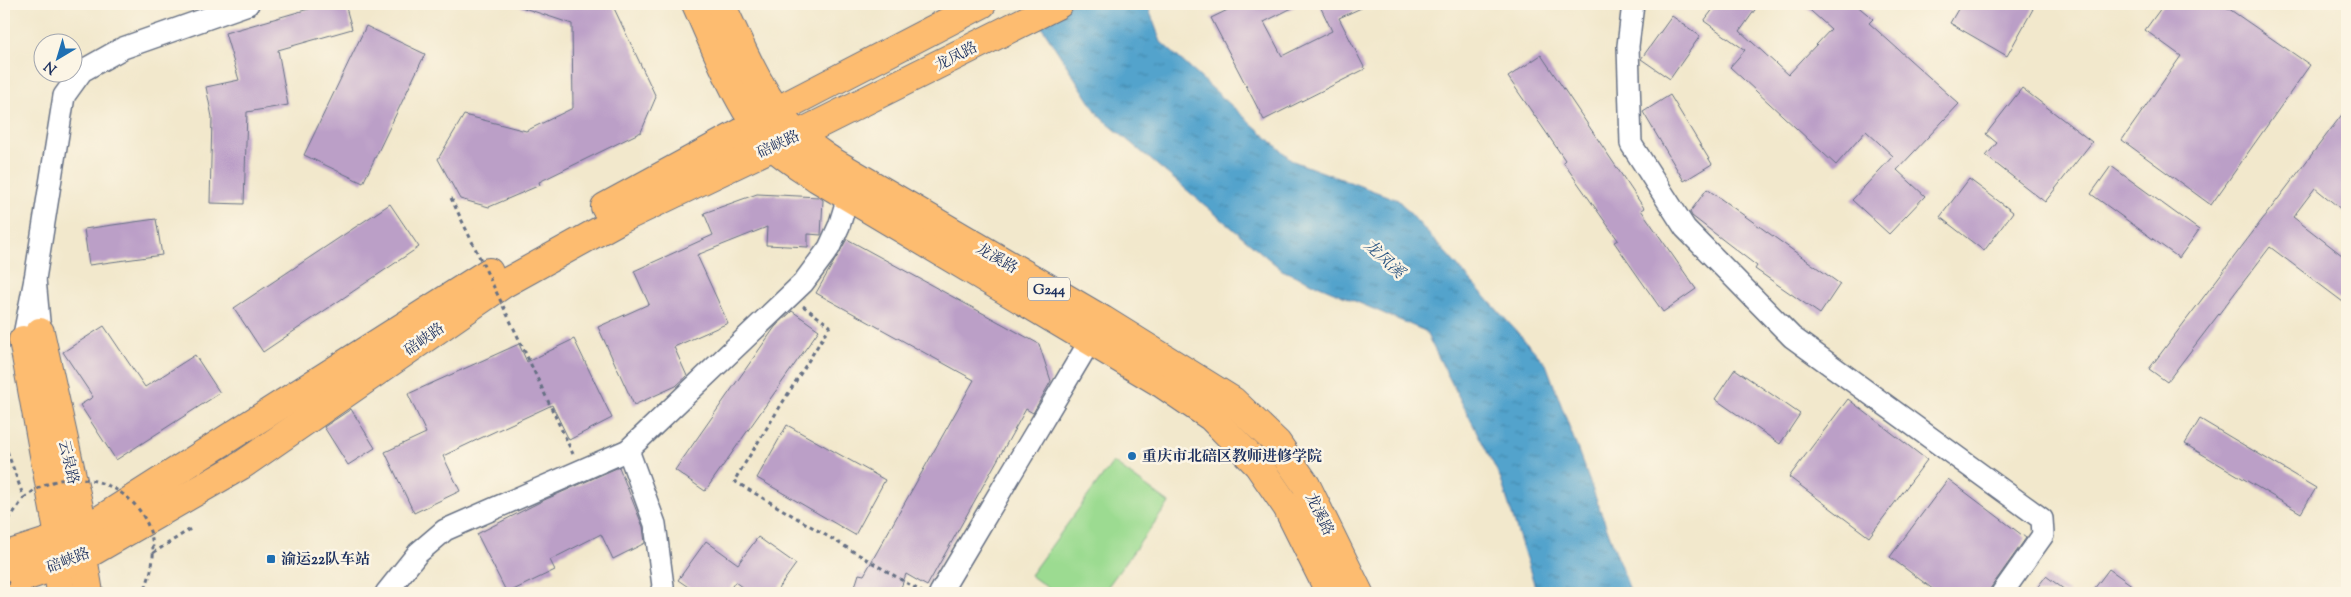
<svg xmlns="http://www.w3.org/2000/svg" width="2351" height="597" viewBox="0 0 2351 597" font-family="'Sorts Mill Goudy','Noto Serif SC',serif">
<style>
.garden{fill:#9cdb91;stroke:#5c8578}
.water{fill:url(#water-ripples);stroke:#366995}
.building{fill:#bb9fc7}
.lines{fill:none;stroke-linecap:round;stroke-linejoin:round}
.minor-casing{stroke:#667084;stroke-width:24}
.major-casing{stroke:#667084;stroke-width:30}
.highway-casing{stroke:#667084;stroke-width:30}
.path{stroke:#667084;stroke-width:3;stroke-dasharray:4 4;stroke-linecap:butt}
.minor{stroke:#fff;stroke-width:21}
.major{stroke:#fdbc70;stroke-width:28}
.highway{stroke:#fdbc70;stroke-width:28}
.path-bridge{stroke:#667084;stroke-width:3;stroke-dasharray:4 4;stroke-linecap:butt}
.poi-dot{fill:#1f6fb2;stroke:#fcf5e5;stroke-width:2}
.labels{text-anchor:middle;stroke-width:5;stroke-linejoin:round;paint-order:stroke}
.shield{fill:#fcf5e5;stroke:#5e6a86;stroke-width:1}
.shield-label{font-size:14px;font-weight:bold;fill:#1b2f5e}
.street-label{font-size:15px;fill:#1b2f5e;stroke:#fcf5e5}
.poi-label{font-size:15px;font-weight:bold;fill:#1b2f5e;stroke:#fcf5e5;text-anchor:start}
.water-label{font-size:16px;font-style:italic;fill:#2e5884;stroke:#fcf5e5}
</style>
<defs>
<pattern id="water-ripples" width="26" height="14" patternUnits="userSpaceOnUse" patternTransform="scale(1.25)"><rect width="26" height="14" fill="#52a3cc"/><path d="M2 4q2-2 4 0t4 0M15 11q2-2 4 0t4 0" fill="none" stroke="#4385a9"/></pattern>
</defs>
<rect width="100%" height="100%" fill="#fcf5e5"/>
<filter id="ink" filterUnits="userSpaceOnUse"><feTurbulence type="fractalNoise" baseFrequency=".02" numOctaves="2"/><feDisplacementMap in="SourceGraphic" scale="10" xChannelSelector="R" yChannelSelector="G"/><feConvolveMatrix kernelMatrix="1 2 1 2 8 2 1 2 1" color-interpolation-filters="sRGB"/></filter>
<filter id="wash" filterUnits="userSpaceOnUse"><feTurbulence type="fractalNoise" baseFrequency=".0096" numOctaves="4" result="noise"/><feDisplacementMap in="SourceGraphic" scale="20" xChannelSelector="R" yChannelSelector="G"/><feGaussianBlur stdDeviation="1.12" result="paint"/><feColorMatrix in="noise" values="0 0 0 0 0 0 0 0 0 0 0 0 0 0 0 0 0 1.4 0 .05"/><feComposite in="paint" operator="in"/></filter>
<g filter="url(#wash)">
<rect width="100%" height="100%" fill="#f2e8cc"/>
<path class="garden" d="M1113,462L1169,503L1103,593H1055L1030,575Z"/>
<path class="water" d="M1027,4H1147L1161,42L1293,161L1398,200L1546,364L1631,593H1537L1500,477L1425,331L1282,270L1100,117Z"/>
<g id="blocks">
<g class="building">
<path d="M326,4H345L352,29L278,50L288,105L247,112L244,204L210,203L212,117L206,87L239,80L225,33Z"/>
<path d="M519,4H612L656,97L641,132L539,182L540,185L489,207L460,199L438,159L464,115L526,131L573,108L572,24L518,6Z"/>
<path d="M1240,4H1300L1264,22L1282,56L1332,31L1319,4H1370L1339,18L1365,69L1264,120L1211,18Z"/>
<path d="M1717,4H1759L1740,31L1788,75L1831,29L1803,4H1855L1873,19L1869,23L1959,104L1897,170L1925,196L1889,234L1852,200L1893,156L1866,131L1836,165L1730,67L1745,50L1704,21Z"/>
<path d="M1961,4H2025L2033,9L2007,56L1950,23Z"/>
<path d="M2164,4H2222L2310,65L2211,205L2122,140L2181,56L2145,30Z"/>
<path d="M1672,16L1700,36L1670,79L1641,59Z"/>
<path d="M366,26L425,54L363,183L304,155Z"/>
<path d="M1541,55L1644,208L1641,210L1696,289L1663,312L1614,242L1618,240L1563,162L1565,160L1508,77Z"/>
<path d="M2022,88L2092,142L2045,202L1986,156L1997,143L1986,134Z"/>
<path d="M1670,95L1712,164L1684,181L1643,112Z"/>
<path d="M2347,108V214L2315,188L2293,217L2347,259V305L2270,247L2167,382L2149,369Z"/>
<path d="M2111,166L2199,230L2179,258L2091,194Z"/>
<path d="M1969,179L2013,212L1984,251L1940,217Z"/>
<path d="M1707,189L1840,284L1820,314L1755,269L1757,266L1692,216L1690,212Z"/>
<path d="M757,194L819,197L823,200L821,235L808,234V247L766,245L767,227L697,255L728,323L674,347L687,376L676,386L634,405L598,327L649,304L634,271L713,235L704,213Z"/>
<path d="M390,204L419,247L263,352L234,308Z"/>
<path d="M156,219L162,255L89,265L84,229Z"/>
<path d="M847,239L1039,344L1051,381L1033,413L1026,409L927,586L906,574L899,593H853L859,574L864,575L974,380L816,293Z"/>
<path d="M792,311L819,330L705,491L675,470L775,327Z"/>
<path d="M104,326L145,387L195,355L220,393L116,460L80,405L93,397L63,352Z"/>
<path d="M574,339L612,418L569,440L552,405L483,437L443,456L460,491L414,513L385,452L426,433L408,394L519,344L527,362Z"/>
<path d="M1735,369L1800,414L1780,444L1715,399Z"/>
<path d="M1848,399L1927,460L1869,537L1789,477Z"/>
<path d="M351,409L375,448L348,465L324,427Z"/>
<path d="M2200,419L2316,488L2301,513L2185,444Z"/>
<path d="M787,425L885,480L855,535L757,478Z"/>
<path d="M619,467L643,527L645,543L613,559L601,534L550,560L555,570L507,593L477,534L542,501Z"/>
<path d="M1948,479L2026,538L1987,593H1938L1890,557Z"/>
<path d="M758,537L796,564L775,593H750L735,582L727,593H697L678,580L706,541L738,564Z"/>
<path d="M2109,569L2143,593H2091Z"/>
<path d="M2046,576L2069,593H2033Z"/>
</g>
</g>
</g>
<g filter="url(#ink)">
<use href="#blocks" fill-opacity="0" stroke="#667084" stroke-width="1"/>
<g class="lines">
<g class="minor-casing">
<g id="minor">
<path d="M1633,4L1628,46L1631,144L1685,228L1792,337L2042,519L2043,535L2002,593"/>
<path d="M35,279L64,96L82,71L123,48L248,4"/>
<path d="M23,340L35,279L40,332"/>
<path d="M628,450L655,524L663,586L661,593"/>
<path d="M386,593L418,553L445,530L628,450L803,283L829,248L839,226L848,197"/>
<path d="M940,593L1090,341"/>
</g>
</g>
<g class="major-casing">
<g id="major">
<path d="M605,207L757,124L776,111L982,4"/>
<path d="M40,332L84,530L83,557L89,593"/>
<path d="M23,340L59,537L57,565L61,593"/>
<path d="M4,556L84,530L489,272"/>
<path d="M4,584L83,557L242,465L505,283L619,220L797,135L1059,4"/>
</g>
</g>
<g class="highway-casing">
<g id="highway">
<path d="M696,4C716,48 739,111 773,146C785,158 803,168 817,178L1161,383L1211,417L1258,465L1287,507L1330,593"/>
<path d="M721,4C742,49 761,97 796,134C806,144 819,152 830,160L1103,320L1233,401L1277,443L1306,485L1359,593"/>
</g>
</g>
<g class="path">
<path d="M803,306L830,326L734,481L922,592"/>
<path d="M517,335L573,454"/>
<path d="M4,535L9,519L24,498L7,451"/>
<path d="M153,553L192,528"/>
</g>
<use href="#minor" class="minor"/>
<use href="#major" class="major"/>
<use href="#highway" class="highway"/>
<g class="path-bridge">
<path d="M451,198L517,335"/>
<path d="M24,498C31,493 39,487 47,484C93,465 151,497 153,549C154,565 149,579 143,593"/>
<path d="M4,574L12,593"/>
</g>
</g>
</g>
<g class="poi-dot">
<circle cx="1132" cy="456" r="5"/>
<rect x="266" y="554" width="10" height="10" rx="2.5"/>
</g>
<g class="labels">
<rect class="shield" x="1028" y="277.5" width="42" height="23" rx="4"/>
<g class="shield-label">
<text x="1049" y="294">G244</text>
</g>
<g class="street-label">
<text transform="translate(956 56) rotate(-27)" y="5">龙凤路</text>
<text transform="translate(778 144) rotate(-25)" y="5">碚峡路</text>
<text transform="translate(997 258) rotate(30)" y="5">龙溪路</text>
<text transform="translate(424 339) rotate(-35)" y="5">碚峡路</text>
<text transform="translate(69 462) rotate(77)" y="5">云泉路</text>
<text transform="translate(1320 514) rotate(64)" y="5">龙溪路</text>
<text transform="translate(68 560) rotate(-21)" y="5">碚峡路</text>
</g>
<g class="poi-label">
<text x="1142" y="461">重庆市北碚区教师进修学院</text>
<text x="281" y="564">渝运22队车站</text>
</g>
<g class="water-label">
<text transform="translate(1385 258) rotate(43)" y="6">龙凤溪</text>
</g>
</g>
<rect width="2351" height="597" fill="none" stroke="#fcf5e5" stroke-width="20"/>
<g transform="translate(58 58) rotate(218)"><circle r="24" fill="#fcf5e5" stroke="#a2a6af"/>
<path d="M0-4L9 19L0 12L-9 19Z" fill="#1f6fb2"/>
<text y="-8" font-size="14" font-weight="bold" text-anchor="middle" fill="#1b2f5e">N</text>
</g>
</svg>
